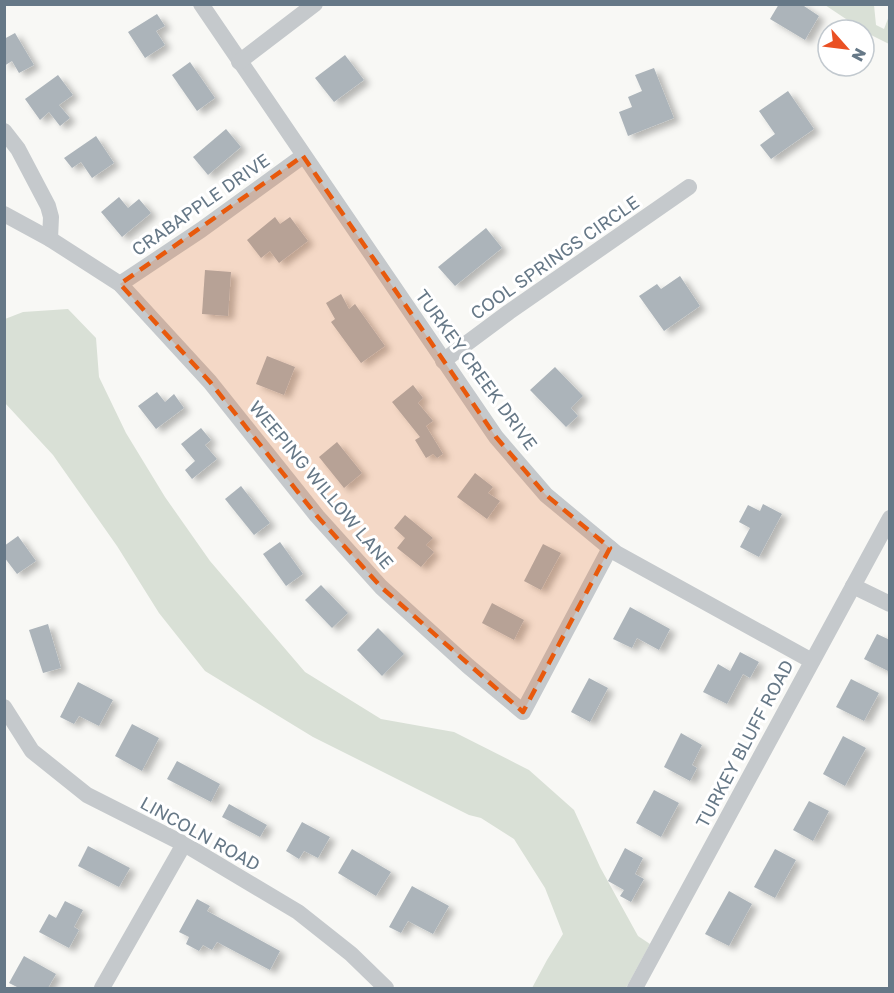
<svg xmlns="http://www.w3.org/2000/svg" width="894" height="993" viewBox="0 0 894 993" font-family="'Golos Text',sans-serif">
<style>
.green{fill:#d9e0d6}
.building{fill:#acb4ba;filter:url(#shadow)}
.lines{fill:none;stroke-linecap:round;stroke-linejoin:round}
.minor{stroke:#c5c9cc;stroke-width:16}
.marked{fill:#e8590c;fill-opacity:0.2;stroke:#e8590c;stroke-width:4.5;stroke-dasharray:12 8;stroke-linejoin:round}
.labels{text-anchor:middle;stroke-width:6;stroke-linejoin:round;paint-order:stroke}
.street-label{font-size:18px;fill:#667887;stroke:#fff}
</style>
<defs>
<filter id="shadow"><feDropShadow dx="6" dy="4" stdDeviation="3" flood-color="#0004"/></filter>
</defs>
<rect width="100%" height="100%" fill="#f8f8f5"/>
<g class="green">
<path d="M825,5H874L876,25L884,29L889,16V44L867,33Z"/>
<path d="M68,309L96,338L99,377L126,433L165,497L210,561L305,672L381,719L454,732L529,770L574,810L600,867L638,936L650,944L626,988H532L547,960L563,934L545,888L514,839L481,818L469,815L313,737L205,671L159,613L117,546L53,455L5,403V319L23,312Z"/>
</g>
<g class="building">
<path d="M779,4H801L819,16L805,40L770,19Z"/>
<path d="M157,14L165,26L156,31L165,45L145,58L128,32Z"/>
<path d="M15,33L34,65L19,73L12,61L4,66V39Z"/>
<path d="M345,55L364,80L334,102L315,78Z"/>
<path d="M190,62L215,98L197,111L172,75Z"/>
<path d="M654,68L674,118L628,136L619,112L632,107L628,97L642,91L635,75Z"/>
<path d="M58,75L73,95L59,105L70,118L60,126L49,112L40,120L25,99Z"/>
<path d="M788,91L814,129L771,159L760,145L775,134L759,111Z"/>
<path d="M226,129L241,147L208,175L193,157Z"/>
<path d="M96,136L114,163L92,178L81,162L72,168L64,158Z"/>
<path d="M119,197L128,208L139,199L151,213L122,237L101,212Z"/>
<path d="M275,217L280,224L290,217L308,241L279,263L270,251L261,258L247,240Z"/>
<path d="M486,228L502,248L455,286L438,267Z"/>
<path d="M205,270L231,272L228,316L202,314Z"/>
<path d="M680,276L700,306L664,331L639,296L657,284L661,289Z"/>
<path d="M341,294L349,309L355,304L385,346L361,363L331,322L335,319L326,303Z"/>
<path d="M267,356L295,367L284,395L256,384Z"/>
<path d="M555,367L583,396L571,408L578,416L566,427L530,390Z"/>
<path d="M413,385L423,398L418,403L433,421L426,426L443,454L437,458L433,454L426,458L415,440L420,437L392,402Z"/>
<path d="M157,392L165,402L174,394L184,408L156,429L138,406Z"/>
<path d="M201,428L211,440L205,445L217,459L192,479L185,470L195,461L181,444Z"/>
<path d="M337,442L362,473L344,488L319,457Z"/>
<path d="M475,473L493,487L488,493L500,501L487,519L457,497Z"/>
<path d="M241,486L270,523L254,535L225,499Z"/>
<path d="M763,504L782,514L759,557L740,547L750,528L739,522L748,505L760,511Z"/>
<path d="M405,515L433,538L426,545L434,552L421,567L397,548L405,538L394,528Z"/>
<path d="M18,536L36,561L17,574L4,557V546Z"/>
<path d="M280,542L303,574L286,586L263,554Z"/>
<path d="M543,544L561,553L541,590L524,581Z"/>
<path d="M321,585L348,613L332,628L305,600Z"/>
<path d="M492,603L524,620L514,640L482,623Z"/>
<path d="M630,607L670,629L659,650L637,638L632,648L613,639Z"/>
<path d="M48,624L61,668L43,673L29,630Z"/>
<path d="M378,628L404,654L382,676L357,650Z"/>
<path d="M877,634L890,640V672L864,659Z"/>
<path d="M740,652L759,662L750,678L743,674L727,704L703,692L718,664L730,671Z"/>
<path d="M589,678L608,688L590,722L571,712Z"/>
<path d="M851,679L879,693L864,721L836,707Z"/>
<path d="M78,682L113,700L99,726L79,716L74,724L60,717Z"/>
<path d="M132,724L159,738L142,771L115,756Z"/>
<path d="M681,733L702,745L692,765L697,768L690,781L664,767Z"/>
<path d="M843,736L866,748L845,786L823,774Z"/>
<path d="M177,761L220,784L211,802L167,779Z"/>
<path d="M654,790L679,803L661,837L636,823Z"/>
<path d="M809,801L829,811L813,841L793,830Z"/>
<path d="M229,804L267,825L260,837L222,817Z"/>
<path d="M302,822L330,837L318,858L304,851L299,859L286,851Z"/>
<path d="M88,846L130,868L119,887L78,866Z"/>
<path d="M625,848L643,858L635,874L644,879L631,902L620,896L624,890L608,881Z"/>
<path d="M352,849L391,872L376,896L338,873Z"/>
<path d="M775,849L796,860L775,898L754,887Z"/>
<path d="M412,886L449,906L433,934L408,921L401,933L389,927Z"/>
<path d="M729,891L752,904L729,946L705,934Z"/>
<path d="M197,899L210,906L207,911L280,951L270,970L217,942L212,950L203,945L199,951L186,944L189,937L179,932Z"/>
<path d="M65,901L83,910L74,927L79,930L69,948L39,932L49,914L56,918Z"/>
<path d="M24,956L56,974L48,988H19L9,983Z"/>
</g>
<g class="lines">
<g class="minor">
<path d="M201,4L496,437L546,495L616,553L812,661"/>
<path d="M239,62L315,4"/>
<path d="M4,131L18,149L48,206L51,217L50,239"/>
<path d="M4,214L50,239L120,284L210,382L317,516L381,587L468,666L523,712L610,548"/>
<path d="M120,284L201,230L303,156"/>
<path d="M443,361L509,312L689,187"/>
<path d="M853,586L890,604"/>
<path d="M4,707L32,751L87,795L184,844L298,912L351,954L386,988"/>
<path d="M102,988L184,844"/>
<path d="M635,988L890,518"/>
</g>
</g>
<path class="marked" d="M303,156L496,437L546,495L610,548L523,712L381,587L317,516L210,382L120,284Z"/>
<g class="labels">
<g class="street-label">
<text transform="translate(201 205) rotate(-35)" y="6">CRABAPPLE DRIVE</text>
<text transform="translate(555 258) rotate(-35)" y="6">COOL SPRINGS CIRCLE</text>
<text transform="translate(476 370) rotate(54)" y="6">TURKEY CREEK DRIVE</text>
<text transform="translate(321 485) rotate(50)" y="6">WEEPING WILLOW LANE</text>
<text transform="translate(745 744) rotate(-62)" y="6">TURKEY BLUFF ROAD</text>
<text transform="translate(200 834) rotate(29)" y="6">LINCOLN ROAD</text>
</g>
</g>
<rect width="894" height="993" fill="none" stroke="#667887" stroke-width="12"/>
<g transform="translate(846 48) rotate(118)"><circle r="28" fill="#ffffff" stroke="#c2c9cf" stroke-width="1.5"/>
<path d="M0-4.5L10 22L0 15L-10 22Z" fill="#ea5023"/>
<text y="-9" font-size="16" font-weight="bold" text-anchor="middle" fill="#667887">N</text>
</g>
</svg>
